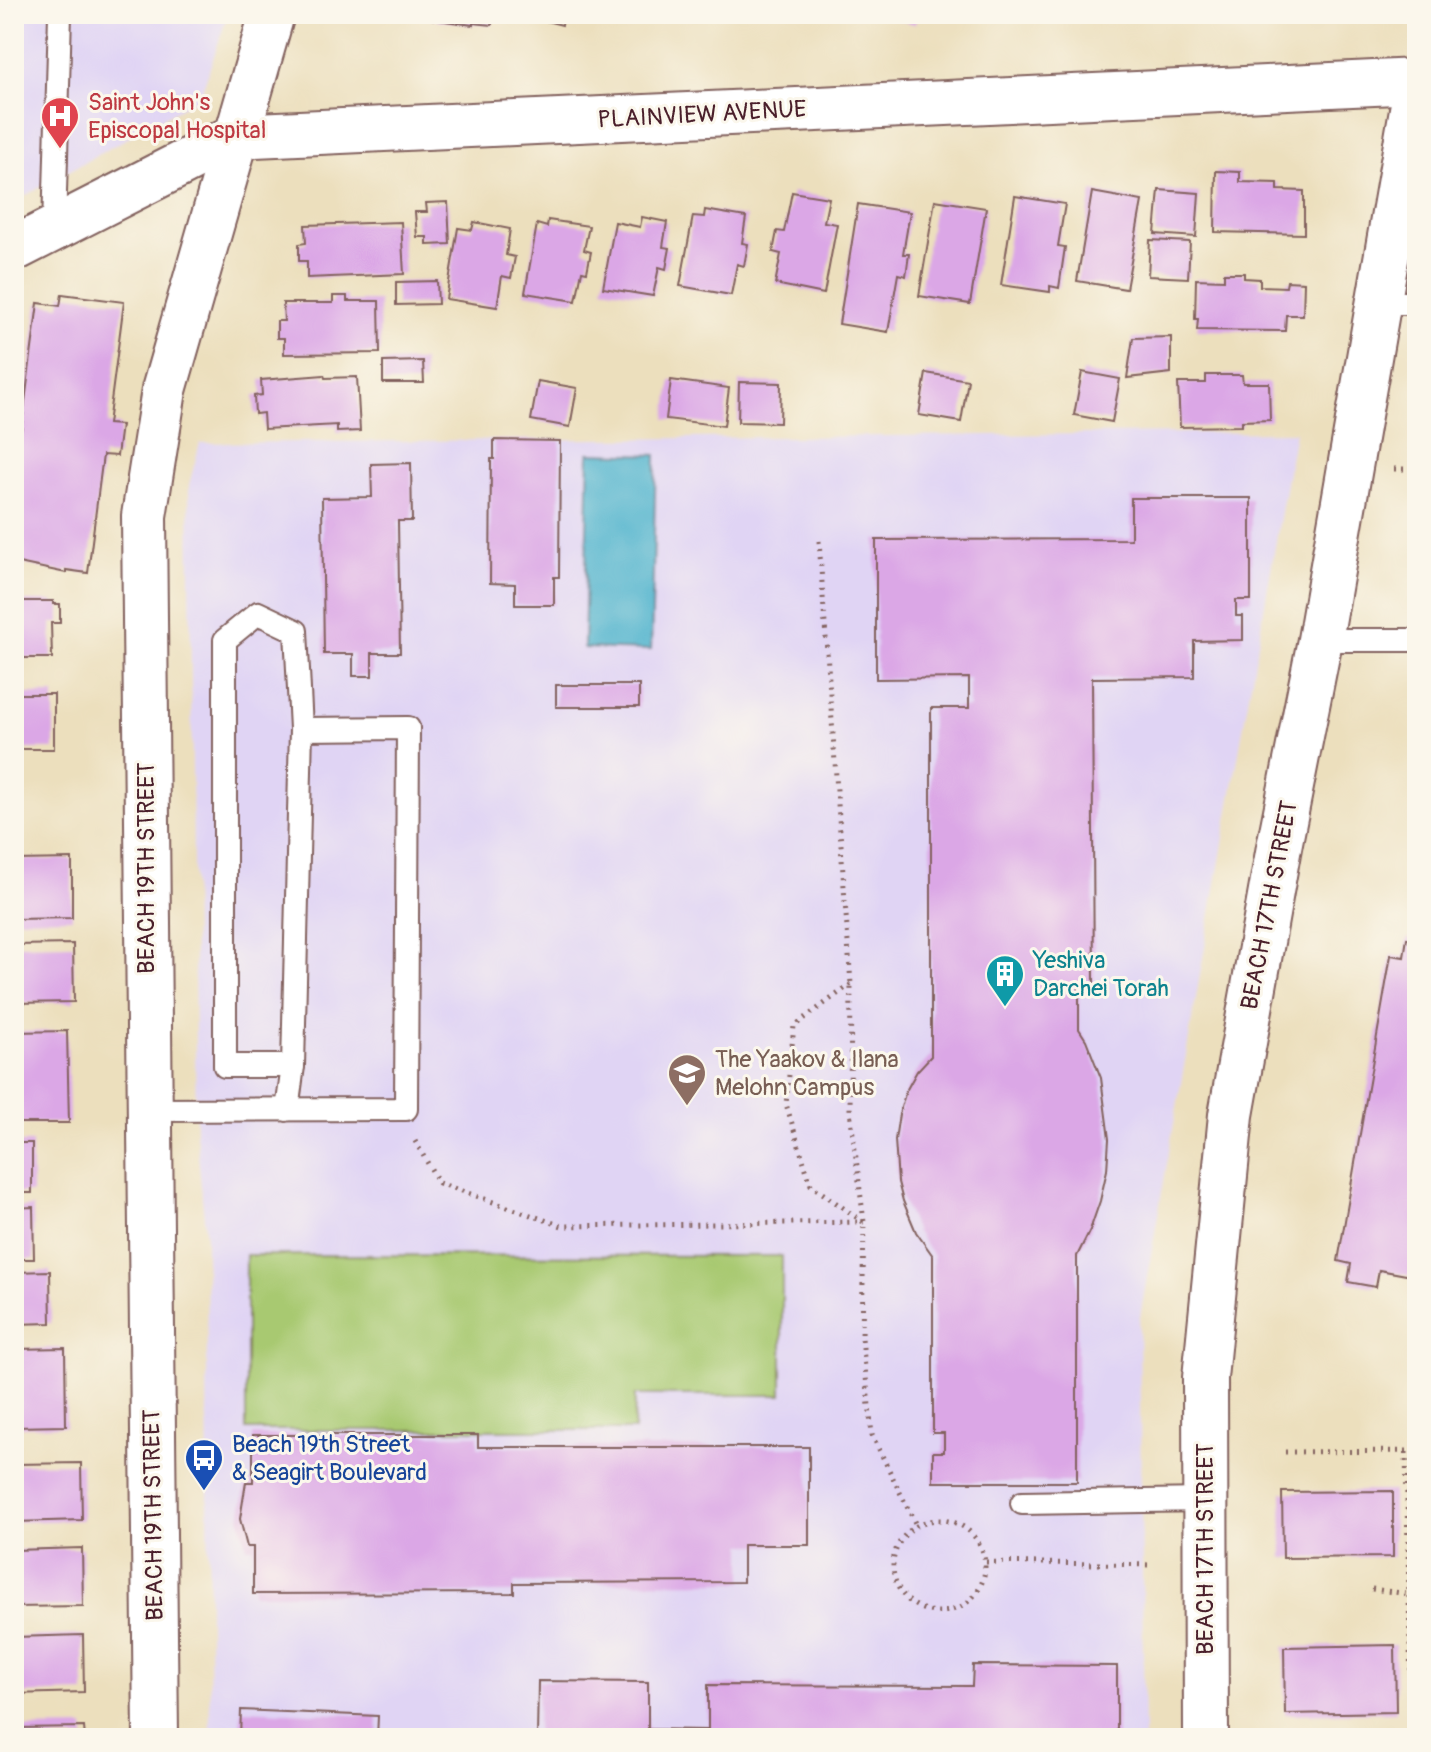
<svg xmlns="http://www.w3.org/2000/svg" width="1431" height="1752" viewBox="0 0 1431 1752" font-family="Pangolin,sans-serif">
<style>
.built{fill:#e0d4f4}
.green{fill:#a8c971;stroke:#79744e;stroke-width:2}
.water{fill:#4fb3ce;stroke:#4c697c;stroke-width:2}
.building{fill:#dba7e6}
.lines{fill:none;stroke-linecap:round;stroke-linejoin:round}
.lane-casing{stroke:#83625e;stroke-width:26}
.street-casing{stroke:#83625e;stroke-width:48}
.path{stroke:#83625e;stroke-width:5;stroke-dasharray:2 6;stroke-linecap:butt}
.lane{stroke:#fff;stroke-width:22}
.street{stroke:#fff;stroke-width:44}
.labels{text-anchor:middle;stroke-width:6;stroke-linejoin:round;paint-order:stroke}
.health-label{font-size:24px;fill:#be3a42;stroke:#fbf7ec;text-anchor:start}
.street-label{font-size:24px;fill:#4a1f2b;stroke:#fbf7ec}
.culture-label{font-size:24px;fill:#0d838f;stroke:#fbf7ec;text-anchor:start}
.education-label{font-size:24px;fill:#785e54;stroke:#fbf7ec;text-anchor:start}
.transit-label{font-size:24px;fill:#164399;stroke:#fbf7ec;text-anchor:start}
</style>
<rect width="100%" height="100%" fill="#fbf7ec"/>
<filter id="ink" filterUnits="userSpaceOnUse"><feTurbulence type="fractalNoise" baseFrequency=".0125" numOctaves="2"/><feDisplacementMap in="SourceGraphic" scale="16" xChannelSelector="R" yChannelSelector="G"/><feConvolveMatrix kernelMatrix="1 2 1 2 8 2 1 2 1" color-interpolation-filters="sRGB"/></filter>
<filter id="wash" filterUnits="userSpaceOnUse"><feTurbulence type="fractalNoise" baseFrequency=".006" numOctaves="4" result="noise"/><feDisplacementMap in="SourceGraphic" scale="32" xChannelSelector="R" yChannelSelector="G"/><feGaussianBlur stdDeviation="1.8" result="paint"/><feColorMatrix in="noise" values="0 0 0 0 0 0 0 0 0 0 0 0 0 0 0 0 0 1.4 0 .05"/><feComposite in="paint" operator="in"/></filter>
<g filter="url(#wash)">
<rect width="100%" height="100%" fill="#ecdfbd"/>
<g class="built">
<path d="M14,14H228L200,97L14,202Z"/>
<path d="M1295,432L1139,1323L1144,1738H210L206,1239L196,1133L189,485L200,443Z"/>
</g>
<path class="green" d="M246,1255L782,1256V1395H635L634,1430H246Z"/>
<path class="water" d="M589,453L656,455L651,650L584,648Z"/>
<g id="blocks">
<g class="building">
<path d="M397,14H493L492,25L473,23V25Z"/>
<path d="M519,14H564L562,25Z"/>
<path d="M872,14H917L915,24Z"/>
<path d="M1216,171L1240,172V182L1278,183V190L1304,191V234L1215,232Z"/>
<path d="M1159,190L1199,193L1196,237L1155,234Z"/>
<path d="M792,192L829,198L824,222L837,224L824,294L775,284L781,254L773,252L777,231L784,232Z"/>
<path d="M1092,192L1142,201L1126,289L1077,281Z"/>
<path d="M1015,196L1065,204L1058,246L1065,247L1059,288L1050,286V292L1001,285Z"/>
<path d="M935,200L986,208L970,304L919,296Z"/>
<path d="M448,202L450,244L427,245V237H417L415,212H427L426,203Z"/>
<path d="M858,204L910,212L903,254H909L906,276L898,274L888,332L839,324Z"/>
<path d="M705,210L746,217L742,243L748,244L744,266L737,264L731,295L680,286L693,216L704,217Z"/>
<path d="M642,217L667,222L663,247L670,248L666,269L659,267L653,296L603,288L615,222L640,227Z"/>
<path d="M548,220L589,226L584,250L591,252L587,272L582,271L576,301L525,293L537,224L547,227Z"/>
<path d="M401,222L404,274L307,278V261H299V244L306,243L305,225Z"/>
<path d="M474,222L510,229L506,255L515,257L511,278L502,276L497,307L446,299L458,228L472,230Z"/>
<path d="M1150,240L1190,242L1188,278L1148,276Z"/>
<path d="M1224,273H1244V278L1260,279V286L1286,287L1287,281L1304,282L1303,315H1286L1285,331L1197,330L1198,319H1195L1196,279L1224,280Z"/>
<path d="M437,281L438,304L396,305V282Z"/>
<path d="M62,294L124,302L108,424L121,425L117,456L103,455L88,573L66,570V573L14,562V462H17L38,303L60,306Z"/>
<path d="M333,296H347V301H379L380,353L284,354V338H277V321H284L283,303H333Z"/>
<path d="M1171,337V373L1127,378L1133,338Z"/>
<path d="M423,361L424,383H383V362Z"/>
<path d="M1082,372L1120,379L1112,422L1074,415Z"/>
<path d="M926,373L968,380L961,422L919,415Z"/>
<path d="M324,375L325,378L357,377L360,431L337,432V425L264,429L263,413L255,414L254,396L262,395L261,380Z"/>
<path d="M1206,375H1242L1243,383H1269L1270,420L1242,421V426L1180,427L1178,383H1206Z"/>
<path d="M671,380L729,388L724,426L666,419Z"/>
<path d="M538,381L577,388L570,427L531,420Z"/>
<path d="M739,382L781,383L780,423L738,422Z"/>
<path d="M494,440L560,441L559,577H554V605H515V584L490,583L491,459H494Z"/>
<path d="M411,463L412,521H398L400,653H372V676H353V654H324L322,498L372,497L371,464Z"/>
<path d="M1131,498H1251V600H1236V616H1243V640L1194,641V677L1092,678L1094,987H1079V1029L1086,1040L1101,1078L1109,1139L1107,1170L1100,1201L1090,1230L1077,1256V1482H933V1452H944V1433H933V1256L916,1232L903,1201L898,1182L895,1140L899,1114L906,1091L917,1071L931,1056V708H969V678L876,679V540L1131,539Z"/>
<path d="M14,601H53V604H60V623H51L52,658H14Z"/>
<rect x="556" y="685" width="83" height="22"/>
<rect x="14" y="694" width="40" height="55"/>
<path d="M72,859V918L14,919V860Z"/>
<path d="M1407,938L1417,940V1277L1379,1270L1376,1287L1348,1282L1351,1264L1338,1261L1391,955L1404,957Z"/>
<path d="M73,944L74,1002L14,1003V945Z"/>
<path d="M67,1031L69,1123H14V1032Z"/>
<rect x="14" y="1143" width="18" height="50"/>
<path d="M33,1207L34,1259H14V1208Z"/>
<path d="M50,1271L51,1323L14,1324V1272Z"/>
<path d="M65,1348L66,1426L14,1427V1349Z"/>
<path d="M253,1435H478V1447H809V1545H743V1582L514,1583V1593L253,1594V1547H247L240,1519L246,1482H253Z"/>
<path d="M81,1463L82,1520L14,1522V1464Z"/>
<path d="M1393,1491V1557L1283,1558L1282,1492Z"/>
<path d="M82,1548L83,1606L14,1607V1550Z"/>
<path d="M83,1635L84,1692L14,1694V1637Z"/>
<path d="M1395,1645L1396,1712L1285,1714L1284,1647Z"/>
<path d="M973,1665L1117,1666V1738H537L538,1681L648,1682V1729L708,1730V1685L972,1686Z"/>
<path d="M241,1710L378,1716L377,1738H240Z"/>
<path d="M84,1727L85,1738H14V1728Z"/>
</g>
</g>
</g>
<g filter="url(#ink)">
<use href="#blocks" fill-opacity="0" stroke="#83625e" stroke-width="2"/>
<g class="lines">
<g class="lane-casing">
<g id="lane">
<path d="M54,228L60,14"/>
<path d="M1379,303H1417"/>
<path d="M1320,640H1417"/>
<path d="M293,1066L301,729"/>
<path d="M148,1110L406,1109L408,728L301,729L296,631L258,613L225,640V1066H293L287,1110"/>
<path d="M1022,1503L1205,1500"/>
</g>
</g>
<g class="street-casing">
<g id="street">
<path d="M14,249L236,136L1417,81"/>
<path d="M156,1738L144,516L164,390L272,14"/>
<path d="M1206,1738L1205,1378L1231,1115L1279,847L1320,640L1417,81"/>
</g>
</g>
<g class="path">
<path d="M1394,469H1417"/>
<path d="M819,541L851,984L850,1110L864,1222L862,1338L872,1435L916,1525"/>
<path d="M851,984L794,1026L786,1104L811,1185L863,1222"/>
<path d="M415,1141L439,1183L562,1226L864,1222"/>
<path d="M1285,1452L1417,1451"/>
<path d="M1406,1452L1412,1738"/>
<circle cx="939" cy="1566" r="46"/>
<path d="M986,1562L1153,1565"/>
<path d="M1372,1589L1408,1594"/>
</g>
<use href="#lane" class="lane"/>
<use href="#street" class="street"/>
</g>
</g>
<defs>
<g id="hospital-pin" transform="scale(2)"><path d="M0 17L-7.5 6A9.5 9.5 0 1 1 7.5 6Z" fill="#e0444e" stroke="#fbf7ec"/><path d="M-5-5h3v3.5h4V-5h3V5h-3V1.5h-4V5h-3Z" fill="#fff"/></g>
<g id="building-pin" transform="scale(2)"><path d="M0 17L-7.5 6A9.5 9.5 0 1 1 7.5 6Z" fill="#0f9aa8" stroke="#fbf7ec"/><path d="M-4-6H4V6H1V3H-1V6H-4ZM-2.5-4.3h1.7v1.8h-1.7ZM.8-4.3h1.7v1.8H.8ZM-2.5-1h1.7V.8h-1.7ZM.8-1h1.7V.8H.8Z" fill="#fff"/></g>
<g id="school-pin" transform="scale(2)"><path d="M0 17L-7.5 6A9.5 9.5 0 1 1 7.5 6Z" fill="#8d6e63" stroke="#fbf7ec"/><path d="M0-5L7-2L0 1L-7-2ZM-4 1L0 2.5L4 1V4Q0 6-4 4Z" fill="#fff"/></g>
<g id="bus-pin" transform="scale(2)"><path d="M0 17L-7.5 6A9.5 9.5 0 1 1 7.5 6Z" fill="#1a4fb4" stroke="#fbf7ec"/><path d="M-5-6H5V4H4V6H2V4H-2V6H-4V4H-5ZM-3.5-4V0h7V-4ZM-3.5 1.2v1.5H-2V1.2ZM2 1.2v1.5H3.5V1.2Z" fill="#fff"/></g>
</defs>
<g fill-rule="evenodd">
<use href="#hospital-pin" x="60" y="116"/>
<use href="#building-pin" x="1005" y="974"/>
<use href="#school-pin" x="687" y="1073"/>
<use href="#bus-pin" x="204" y="1458"/>
</g>
<g class="labels">
<g class="health-label">
<text x="88" y="110">Saint John's<tspan x="88" dy="28">Episcopal Hospital</tspan></text>
</g>
<g class="street-label">
<text transform="translate(702 114) rotate(-3)" y="8">PLAINVIEW AVENUE</text>
<text transform="translate(146 868) rotate(-90)" y="8">BEACH 19TH STREET</text>
<text transform="translate(1269 905) rotate(-79)" y="8">BEACH 17TH STREET</text>
<text transform="translate(153 1515) rotate(-91)" y="8">BEACH 19TH STREET</text>
<text transform="translate(1205 1549) rotate(-90)" y="8">BEACH 17TH STREET</text>
</g>
<g class="culture-label">
<text x="1033" y="968">Yeshiva<tspan x="1033" dy="28">Darchei Torah</tspan></text>
</g>
<g class="education-label">
<text x="715" y="1067">The Yaakov &amp; Ilana<tspan x="715" dy="28">Melohn Campus</tspan></text>
</g>
<g class="transit-label">
<text x="232" y="1452">Beach 19th Street<tspan x="232" dy="28">&amp; Seagirt Boulevard</tspan></text>
</g>
</g>
<rect width="1431" height="1752" fill="none" stroke="#fbf7ec" stroke-width="48"/>
</svg>
